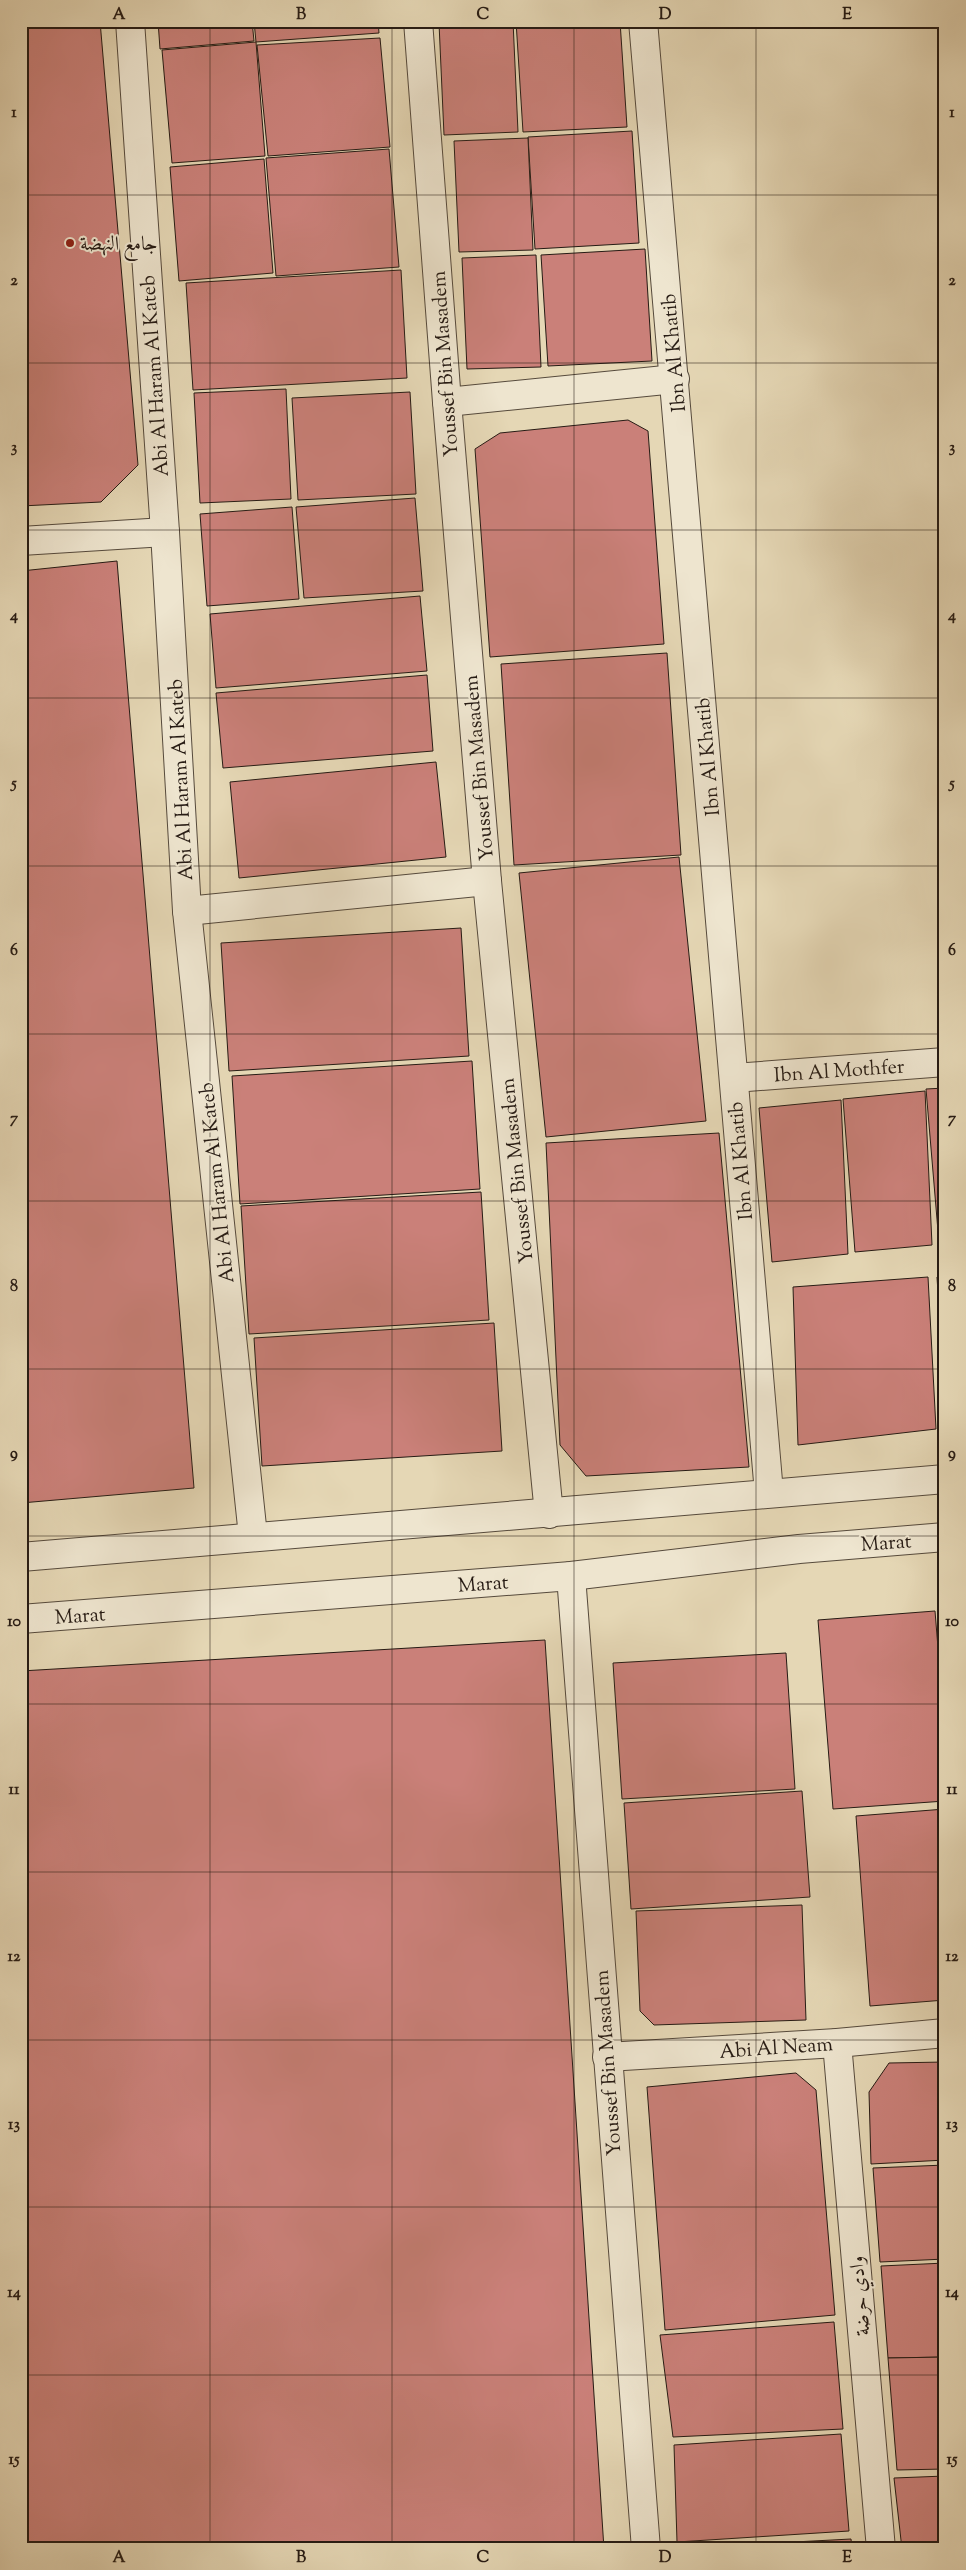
<svg xmlns="http://www.w3.org/2000/svg" width="966" height="2570" viewBox="0 0 966 2570" font-family="'Sorts Mill Goudy',Amiri,serif">
<style>
.building{fill:#ca8079;stroke:#261b14}
.lines{fill:none;stroke-linecap:round;stroke-linejoin:round}
.minor-casing{stroke:#564a3c;stroke-width:30}
.minor{stroke:#eee5cf;stroke-width:28}
.grid{fill:none;stroke:#261b14;stroke-width:1;stroke-opacity:0.55}
.poi-dot{fill:#8f2418;stroke:#eee5cf;stroke-width:2}
.labels{text-anchor:middle;stroke-width:4;stroke-linejoin:round;paint-order:stroke}
.poi-label{font-size:20px;fill:#261b14;stroke:#eee5cf;text-anchor:start}
.street-label{font-size:20px;fill:#261b14;stroke:#eee5cf}
.neatline{fill:none;stroke:#261b14;stroke-width:2}
.grid-label{font-size:16px;text-anchor:middle;font-weight:bold;fill:#261b14}
</style>
<rect width="100%" height="100%" fill="#e5d7b5"/>
<filter id="stains"><feTurbulence type="fractalNoise" baseFrequency=".004" numOctaves="4"/><feColorMatrix values="0 0 0 0 .2 0 0 0 0 .09 0 0 0 0 .02 0 0 0 .5 -.17"/></filter>
<radialGradient id="worn" r=".72"><stop offset=".6" stop-color="#630" stop-opacity="0"/><stop offset="1" stop-color="#630" stop-opacity=".3"/></radialGradient>
<g class="building">
<path d="M21,21H100L138,465L101,502L21,506Z"/>
<path d="M158,21H252L254,41L160,49Z"/>
<path d="M254,21H378L379,33L256,42Z"/>
<path d="M513,21L518,132L444,135L439,23Z"/>
<path d="M516,21H620L627,127L523,132Z"/>
<path d="M380,38L390,147L268,156L257,45Z"/>
<path d="M256,42L265,156L172,163L162,50Z"/>
<path d="M632,131L639,243L535,249L528,137Z"/>
<path d="M528,138L533,250L459,252L454,141Z"/>
<path d="M389,149L399,267L276,276L266,158Z"/>
<path d="M264,159L273,273L179,281L170,167Z"/>
<path d="M645,249L652,361L548,366L541,255Z"/>
<path d="M536,255L541,367L467,369L462,258Z"/>
<path d="M401,270L407,378L193,390L186,283Z"/>
<path d="M286,389L291,499L200,503L194,393Z"/>
<path d="M410,392L416,494L298,500L292,398Z"/>
<path d="M628,420L648,431L664,644L490,657L475,449L500,433Z"/>
<path d="M415,498L423,591L304,598L296,507Z"/>
<path d="M292,507L299,599L207,606L200,514Z"/>
<path d="M117,561L194,1488L21,1503V571Z"/>
<path d="M420,596L427,671L216,688L210,614Z"/>
<path d="M667,653L681,855L514,865L501,664Z"/>
<path d="M427,675L433,751L223,768L216,693Z"/>
<path d="M436,762L446,857L239,878L230,782Z"/>
<path d="M679,857L706,1121L546,1137L519,873Z"/>
<path d="M461,928L469,1056L229,1071L221,943Z"/>
<path d="M472,1061L480,1189L240,1204L232,1076Z"/>
<path d="M945,1088V1243H939L926,1089Z"/>
<path d="M925,1091L932,1245L855,1252L843,1099Z"/>
<path d="M841,1100L848,1254L772,1262L759,1108Z"/>
<path d="M719,1133L749,1467L586,1476L560,1445L546,1143Z"/>
<path d="M481,1192L489,1320L249,1334L241,1206Z"/>
<path d="M928,1277L936,1429L798,1445L793,1287Z"/>
<path d="M937,1277H945V1406Z"/>
<path d="M494,1323L502,1451L262,1466L254,1338Z"/>
<path d="M935,1611L945,1734V1801L833,1809L818,1620Z"/>
<path d="M545,1640L604,2549H21V1671Z"/>
<path d="M786,1653L795,1789L622,1799L613,1663Z"/>
<path d="M802,1791L810,1897L631,1909L624,1803Z"/>
<path d="M945,1809V2000L870,2006L856,1816Z"/>
<path d="M802,1905L806,2020L654,2025L640,2011L636,1911Z"/>
<path d="M945,2062V2160L871,2164L869,2092L889,2063Z"/>
<path d="M796,2073L816,2090L835,2315L665,2330L647,2087Z"/>
<path d="M945,2165V2259L880,2262L873,2168Z"/>
<path d="M945,2263V2357L888,2358L881,2266Z"/>
<path d="M834,2322L843,2429L673,2437L660,2335Z"/>
<path d="M945,2357V2469L897,2470L888,2358Z"/>
<path d="M841,2434L849,2531L677,2542L674,2445Z"/>
<path d="M945,2476V2549H902L894,2478Z"/>
<path d="M851,2539L852,2549L680,2548Z"/>
</g>
<g class="lines">
<g class="minor-casing">
<g id="minor">
<path d="M130,21L165,532L187,911L253,1536"/>
<path d="M418,21L447,402L487,881L549,1514"/>
<path d="M643,21L769,1493"/>
<path d="M447,402L675,379"/>
<path d="M21,541L165,532"/>
<path d="M187,911L487,881"/>
<path d="M734,1078L945,1062"/>
<path d="M21,1557L945,1479"/>
<path d="M571,1576L646,2549"/>
<path d="M21,1619L571,1576L799,1549L945,1537"/>
<path d="M837,2043L881,2549"/>
<path d="M607,2057L837,2043L945,2033"/>
</g>
</g>
<use href="#minor" class="minor"/>
</g>
<path class="grid" d="M210,21V2549M392,21V2549M574,21V2549M756,21V2549M21,195H945M21,363H945M21,530H945M21,698H945M21,866H945M21,1034H945M21,1201H945M21,1369H945M21,1536H945M21,1704H945M21,1872H945M21,2040H945M21,2207H945M21,2375H945"/>
<circle class="poi-dot" cx="70" cy="243" r="5"/>
<g class="labels">
<g class="poi-label">
<text x="80" y="250">جامع النهضة</text>
</g>
<g class="street-label">
<text transform="translate(673 353) rotate(-95)" y="7">Ibn Al Khatib</text>
<text transform="translate(444 364) rotate(-94)" y="7">Youssef Bin Masadem</text>
<text transform="translate(154 376) rotate(-94)" y="7">Abi Al Haram Al Kateb</text>
<text transform="translate(707 757) rotate(-95)" y="7">Ibn Al Khatib</text>
<text transform="translate(478 768) rotate(-95)" y="7">Youssef Bin Masadem</text>
<text transform="translate(180 780) rotate(-93)" y="7">Abi Al Haram Al Kateb</text>
<text transform="translate(839 1070) rotate(-4)" y="7">Ibn Al Mothfer</text>
<text transform="translate(740 1161) rotate(-95)" y="7">Ibn Al Khatib</text>
<text transform="translate(516 1171) rotate(-96)" y="7">Youssef Bin Masadem</text>
<text transform="translate(216 1183) rotate(-96)" y="7">Abi Al Haram Al Kateb</text>
<text transform="translate(886 1542) rotate(-4)" y="7">Marat</text>
<text transform="translate(483 1583) rotate(-4)" y="7">Marat</text>
<text transform="translate(80 1615) rotate(-4)" y="7">Marat</text>
<text transform="translate(776 2047) rotate(-4)" y="7">Abi Al Neam</text>
<text transform="translate(607 2063) rotate(-94)" y="7">Youssef Bin Masadem</text>
<text transform="translate(859 2296) rotate(-95)" y="7">وادي حرضة</text>
</g>
</g>
<rect width="966" height="2570" fill="none" stroke="#e5d7b5" stroke-width="55"/>
<rect x="28" y="28" width="910" height="2514" class="neatline"/>
<g class="grid-label">
<text x="119" y="19">A</text>
<text x="301" y="19">B</text>
<text x="483" y="19">C</text>
<text x="665" y="19">D</text>
<text x="847" y="19">E</text>
<text x="14" y="117">1</text>
<text x="952" y="117">1</text>
<text x="14" y="285">2</text>
<text x="952" y="285">2</text>
<text x="14" y="452">3</text>
<text x="952" y="452">3</text>
<text x="14" y="620">4</text>
<text x="952" y="620">4</text>
<text x="14" y="788">5</text>
<text x="952" y="788">5</text>
<text x="14" y="955">6</text>
<text x="952" y="955">6</text>
<text x="14" y="1123">7</text>
<text x="952" y="1123">7</text>
<text x="14" y="1291">8</text>
<text x="952" y="1291">8</text>
<text x="14" y="1458">9</text>
<text x="952" y="1458">9</text>
<text x="14" y="1626">10</text>
<text x="952" y="1626">10</text>
<text x="14" y="1794">11</text>
<text x="952" y="1794">11</text>
<text x="14" y="1961">12</text>
<text x="952" y="1961">12</text>
<text x="14" y="2129">13</text>
<text x="952" y="2129">13</text>
<text x="14" y="2297">14</text>
<text x="952" y="2297">14</text>
<text x="14" y="2464">15</text>
<text x="952" y="2464">15</text>
<text x="119" y="2562">A</text>
<text x="301" y="2562">B</text>
<text x="483" y="2562">C</text>
<text x="665" y="2562">D</text>
<text x="847" y="2562">E</text>
</g>
<rect width="100%" height="100%" filter="url(#stains)"/>
<rect width="100%" height="100%" fill="url(#worn)"/>
</svg>
